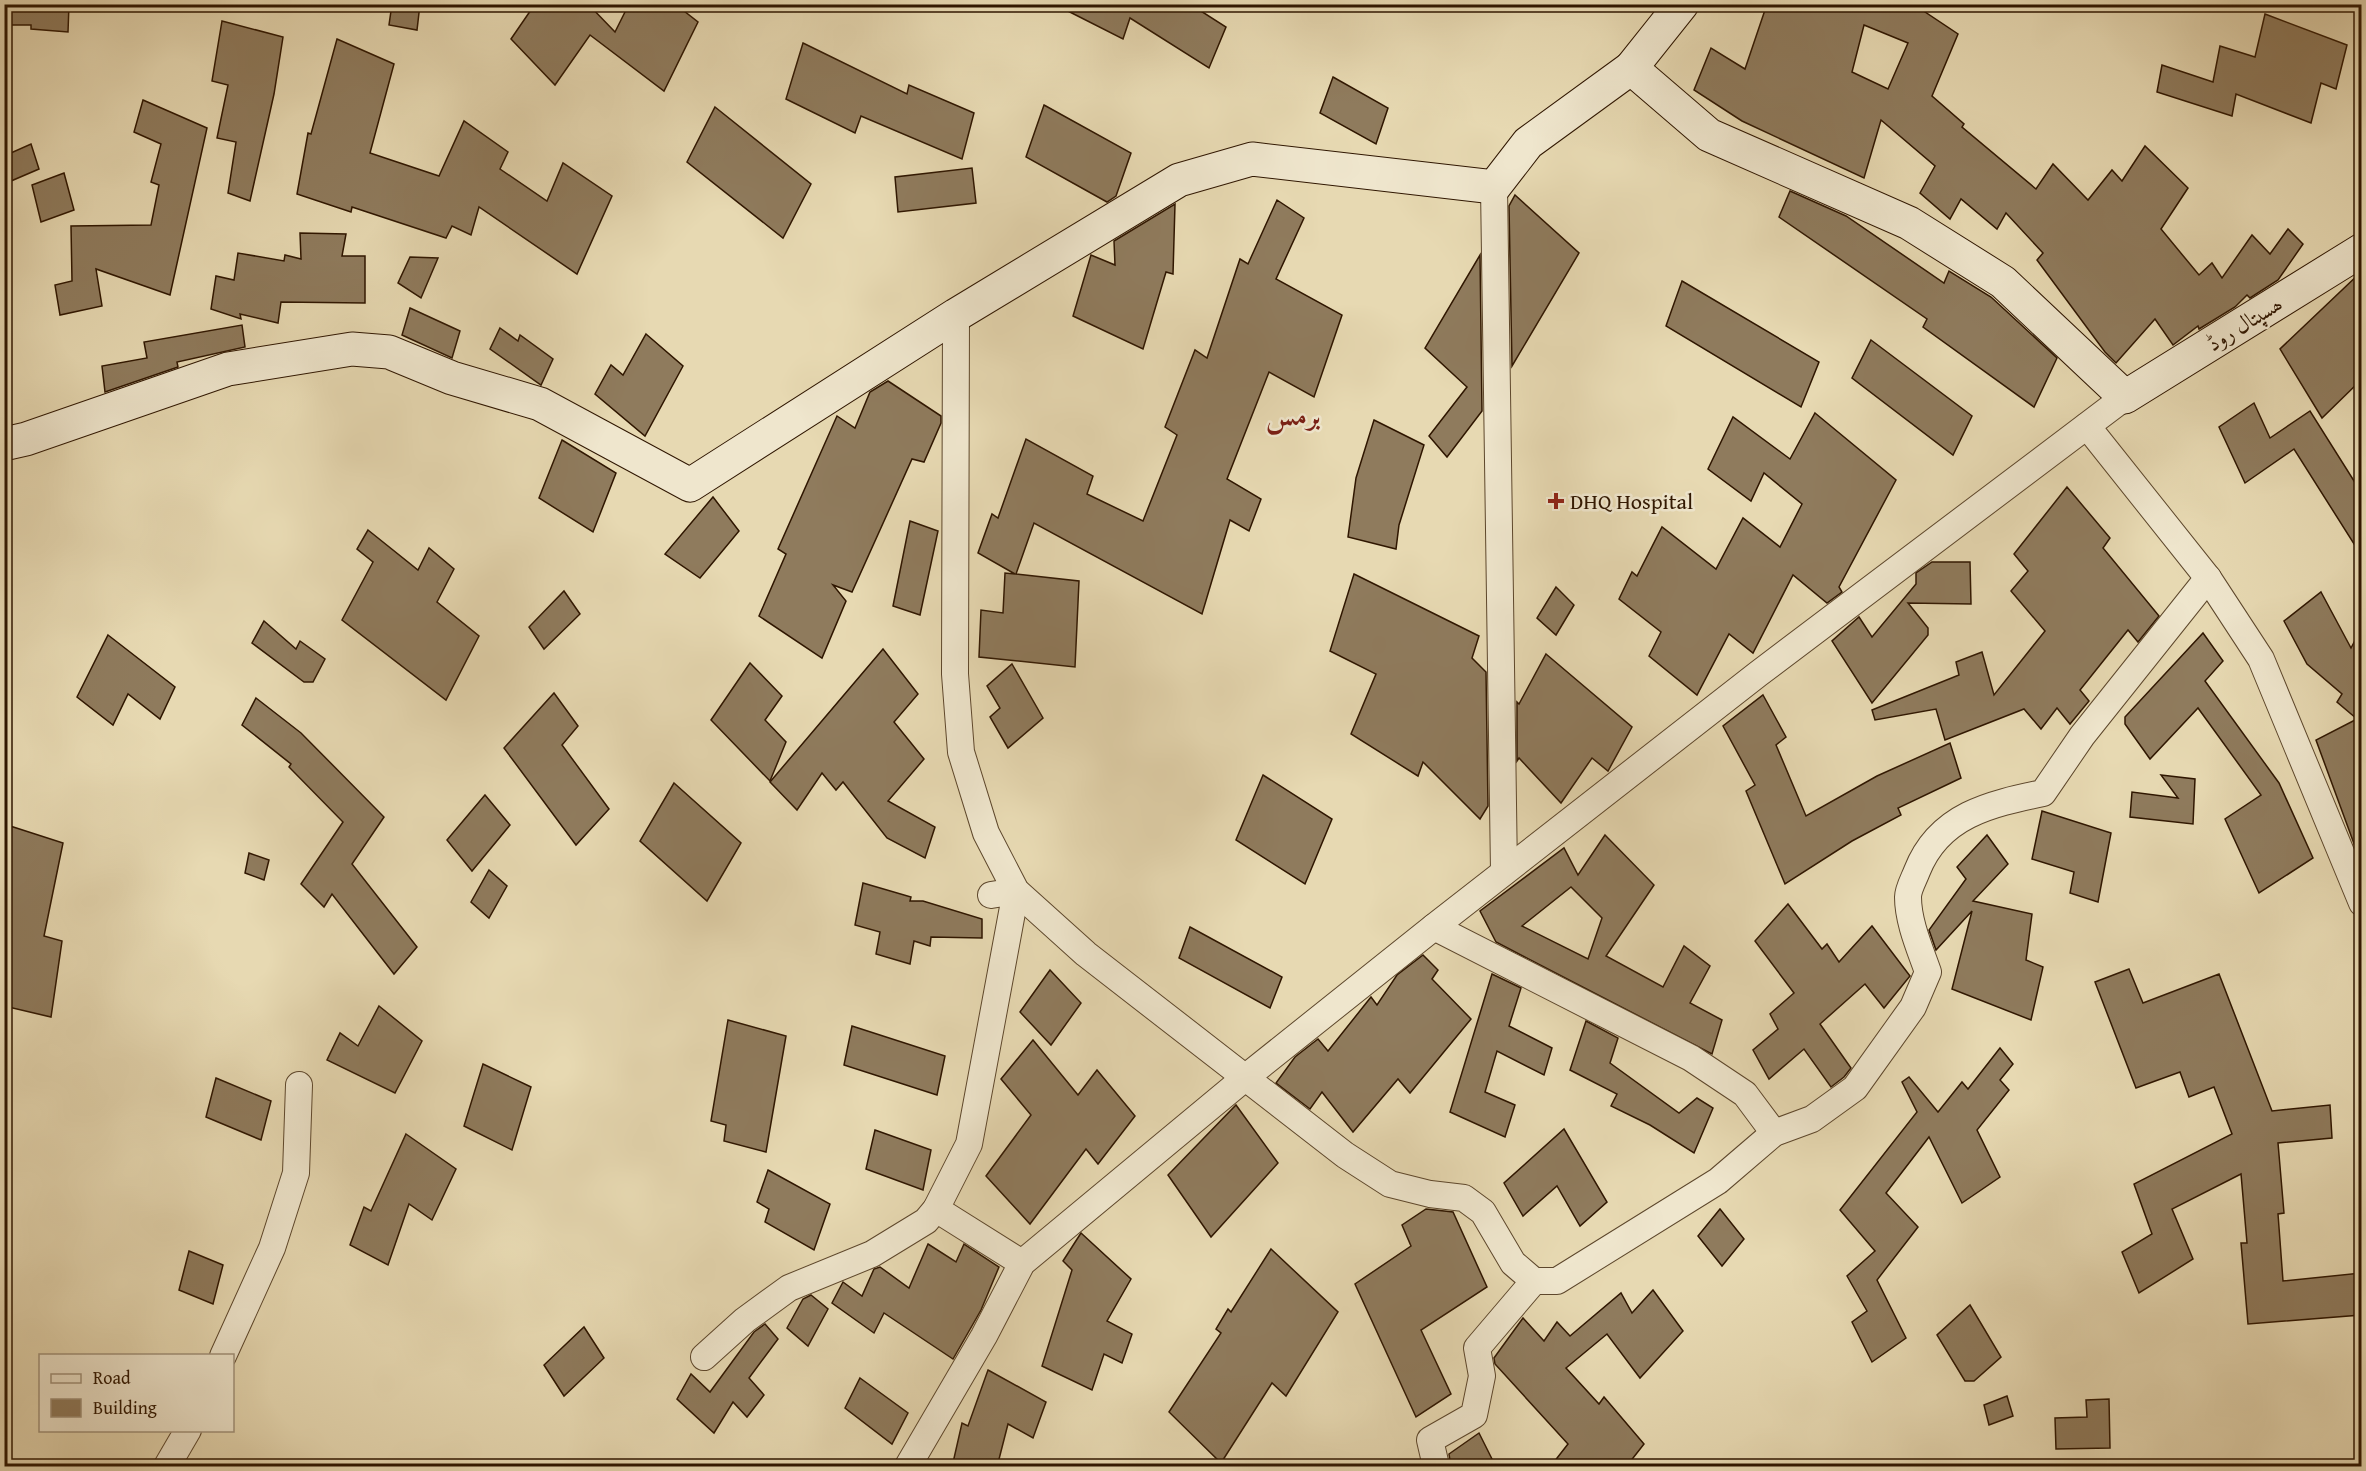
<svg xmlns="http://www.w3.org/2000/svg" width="2366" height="1471" viewBox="0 0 2366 1471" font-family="'Gentium Book Plus',Amiri,serif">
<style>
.building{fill:#8f7b5d;stroke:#2f1600;stroke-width:1.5;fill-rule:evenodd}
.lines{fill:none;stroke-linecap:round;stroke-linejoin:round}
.street-casing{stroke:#5d472c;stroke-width:28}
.secondary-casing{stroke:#2f1600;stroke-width:35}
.street{stroke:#efe6cd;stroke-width:26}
.secondary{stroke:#efe6cd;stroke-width:33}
.poi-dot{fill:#8f2418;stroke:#efe6cd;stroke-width:2}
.labels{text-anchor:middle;stroke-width:5;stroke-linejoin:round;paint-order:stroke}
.street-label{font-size:22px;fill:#2f1600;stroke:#efe6cd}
.poi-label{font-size:22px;fill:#2f1600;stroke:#efe6cd;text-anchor:start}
.district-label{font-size:28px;font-weight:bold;fill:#7a1f14;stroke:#efe6cd}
</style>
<rect width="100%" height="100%" fill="#e7d9b2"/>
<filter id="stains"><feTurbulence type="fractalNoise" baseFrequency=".00333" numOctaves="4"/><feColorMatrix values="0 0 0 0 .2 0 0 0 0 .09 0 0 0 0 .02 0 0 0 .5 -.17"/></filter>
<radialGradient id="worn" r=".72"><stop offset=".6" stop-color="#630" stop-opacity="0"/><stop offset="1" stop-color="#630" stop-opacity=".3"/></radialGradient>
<g class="building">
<path d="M4,4H69L68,32L31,29V25H4Z"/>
<path d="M392,4H420L417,30L389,25Z"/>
<path d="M535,4H588L615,32L629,4H675L698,22L664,91L590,35L555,85L511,39Z"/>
<path d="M1054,4H1190L1226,27L1209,68L1130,18L1123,39Z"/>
<path d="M1767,4H1913L1958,34L1932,96L1964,124L1962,127L2036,189L2053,164L2088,200L2112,170L2122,181L2145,146L2188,188L2161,229L2199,275L2212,263L2222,278L2252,235L2270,254L2288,229L2303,244L2278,280L2250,298L2247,295L2235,307L2199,329L2198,326L2173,345L2155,319L2116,363L2105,352L2037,260L2043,253L2006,213L1997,229L1961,199L1950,219L1920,193L1935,166L1881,120L1864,178L1742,121L1694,90L1711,48L1745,69ZM1864,25L1908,43L1888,89L1852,72Z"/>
<path d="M2265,14L2347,45L2336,89L2321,83L2311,123L2236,94L2232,116L2157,92L2162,65L2213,82L2220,46L2255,57Z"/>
<path d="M222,21L283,37L274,94L250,201L228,193L236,142L217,138L228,85L212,81Z"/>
<path d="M337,39L394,64L370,153L439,176L464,121L508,152L500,169L547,201L563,163L612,196L577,274L479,207L471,235L452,226L446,238L352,207L351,212L297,194L308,133L311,134Z"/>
<path d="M803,43L907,94L909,85L974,113L962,159L861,116L855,133L786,99Z"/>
<path d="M1333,77L1388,108L1376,144L1320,113Z"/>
<path d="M143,100L207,128L170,295L96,269L102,306L60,315L55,285L72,281L71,226L151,225L159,185L151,182L161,144L134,132Z"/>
<path d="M1044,105L1131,153L1116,196L1107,202L1026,157Z"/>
<path d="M715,107L811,184L783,238L687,162Z"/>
<path d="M31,144L39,169L4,184V156Z"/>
<path d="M972,168L976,203L898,212L895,177Z"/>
<path d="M64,173L74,210L41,222L32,185Z"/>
<path d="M1790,191L1846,216L1944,283L1949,271L1991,297L2057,358L2034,407L1923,327L1927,319L1779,217Z"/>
<path d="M1515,195L1579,253L1512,366L1509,206Z"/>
<path d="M1277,200L1304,218L1276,279L1342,315L1314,397L1269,372L1227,479L1261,499L1249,531L1230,520L1202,614L1034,523L1016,574L1079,581L1075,667L979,657L981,610L1003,613L1005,573L1015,574L978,553L992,514L998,518L1026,439L1093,476L1087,494L1143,521L1177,435L1165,427L1195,350L1207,358L1240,259L1248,264Z"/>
<path d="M1175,204L1173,274L1166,272L1143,349L1073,316L1091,255L1115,265L1114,241Z"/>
<path d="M300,233L346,234L342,256H365V303L281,302L278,323L240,314L241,319L211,309L216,276L234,280L238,253L284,261L285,255L301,259Z"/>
<path d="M1480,255L1482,411L1447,457L1429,436L1467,387L1425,348Z"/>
<path d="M410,257L438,258L421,298L398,283Z"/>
<path d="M2361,272V380L2322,418L2280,349Z"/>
<path d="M1682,281L1819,362L1801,407L1666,326Z"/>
<path d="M410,308L460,331L452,358L402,335Z"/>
<path d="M242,325L245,347L177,362L178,367L105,392L102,366L147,358L144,342Z"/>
<path d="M500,328L518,341L520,335L553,359L541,385L490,349Z"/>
<path d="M646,334L683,366L645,436L595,394L611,365L623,375Z"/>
<path d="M1871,340L1972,416L1953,455L1852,378Z"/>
<path d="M888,381L941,416V423L924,462L912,459L852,592L833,585L846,601L822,658L759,616L786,554L778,549L837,416L855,428L870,392Z"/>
<path d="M2254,403L2270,438L2310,411L2361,492V555L2294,449L2245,483L2219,427Z"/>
<path d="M1815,413L1896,480L1839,587L1842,592L1827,603L1793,575L1753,653L1729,634L1697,695L1649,656L1661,632L1619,599L1632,572L1637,576L1662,527L1716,569L1743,518L1780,547L1802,504L1764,473L1751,501L1708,469L1733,417L1790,459Z"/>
<path d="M1374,420L1424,445L1399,525L1396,549L1348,537L1356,478Z"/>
<path d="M562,440L616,473L593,532L539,498Z"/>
<path d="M2067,487L2110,538L2103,548L2159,616L2138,642L2128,630L2080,690L2089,701L2070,724L2057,708L2041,729L2024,709L1945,740L1936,709L1875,720L1872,710L1959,675L1956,662L1982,652L1994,695L2045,631L2011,591L2028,571L2014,554Z"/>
<path d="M713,497L739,531L700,578L665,554Z"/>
<path d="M910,521L938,531L920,615L893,606Z"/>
<path d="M368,530L418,570L429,548L454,569L437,602L479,636L446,700L342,620L373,562L357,549Z"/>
<path d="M1932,562H1970L1971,604L1908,603L1928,628V635L1872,703L1832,641L1859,617L1872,637L1916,584V573Z"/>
<path d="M1354,574L1479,636L1472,658L1486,672L1488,806L1480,819L1423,762L1418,776L1351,734L1376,674L1330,651Z"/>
<path d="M1556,587L1574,605L1556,635L1537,618Z"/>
<path d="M564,591L580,614L544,649L529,627Z"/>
<path d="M2321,592L2351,648L2361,629L2360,860L2316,740L2357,719L2337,702L2342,694L2307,664L2284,621Z"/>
<path d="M264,621L296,649L300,641L325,659L313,682H304L252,643Z"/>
<path d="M2203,633L2223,661L2205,681L2279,783L2313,858L2259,893L2225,819L2261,795L2198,708L2150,759L2125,724V717Z"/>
<path d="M108,635L175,687L160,719L128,694L113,725L77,697Z"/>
<path d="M883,649L918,694L894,722L924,759L888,801L935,827L925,858L887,838L843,782L836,790L822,773L797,810L770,782Z"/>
<path d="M1546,654L1632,727L1608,771L1592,758L1561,803L1519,758L1517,761V702L1519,704Z"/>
<path d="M750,663L782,696L765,720L786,742L770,781L711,720Z"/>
<path d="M1012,664L1043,718L1008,748L990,717L1000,708L987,686Z"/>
<path d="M554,693L578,726L562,745L609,809L576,845L504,748Z"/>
<path d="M1763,695L1786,737L1776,745L1806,816L1877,776L1950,743L1961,778L1898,808L1901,815L1852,841L1785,884L1746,791L1755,785L1723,726Z"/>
<path d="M256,698L301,733L384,817L352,864L417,947L394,974L332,894L324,907L301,884L343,822L289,767L291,764L242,725Z"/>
<path d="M1263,775L1332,819L1305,884L1236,840Z"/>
<path d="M2161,775L2195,779L2193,824L2130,817L2132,792L2178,798Z"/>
<path d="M674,783L741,843L707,901L640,841Z"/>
<path d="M485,795L510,825L472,871L447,840Z"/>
<path d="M2042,811L2111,833L2098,902L2070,893L2074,872L2032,859Z"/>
<path d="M4,824L63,843L44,936L62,941L51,1017L4,1006Z"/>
<path d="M1605,835L1654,885L1606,956L1663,987L1684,946L1710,966L1690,1003L1722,1020L1712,1054L1496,942L1480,911L1564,848L1578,875ZM1571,887L1602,918L1588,959L1522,926Z"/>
<path d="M1987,835L2008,864L1973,901L2032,914L2026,960L2043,967L2031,1020L1952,989L1972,911L1936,950L1929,930L1966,879L1957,867Z"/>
<path d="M249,853L269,860L264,880L245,873Z"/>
<path d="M489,870L507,886L489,918L471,902Z"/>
<path d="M863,883L911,897L910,901H923L982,919V938L931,937L930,946L914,941L910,964L876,954L880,932L855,925Z"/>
<path d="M1788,904L1822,949L1827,944L1839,962L1872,926L1910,976L1884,1008L1865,984L1820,1024L1851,1068L1844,1077L1831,1087L1804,1049L1769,1079L1753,1050L1778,1029L1770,1014L1794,993L1755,941Z"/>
<path d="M1190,927L1282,977L1270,1008L1179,958Z"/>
<path d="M1423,955L1438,970L1432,979L1471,1019L1410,1093L1398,1079L1353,1132L1322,1092L1310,1109L1276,1083L1295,1057L1318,1039L1328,1051L1371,997L1377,1005L1397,975Z"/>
<path d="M2129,969L2143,1003L2219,974L2272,1111L2330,1105L2332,1138L2278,1143L2284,1213L2278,1214L2283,1281L2361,1273V1315L2248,1324L2241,1243H2247L2241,1174L2172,1209L2193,1259L2139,1293L2122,1252L2152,1234L2134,1184L2232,1134L2214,1087L2189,1097L2180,1072L2136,1088L2095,982Z"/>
<path d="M1050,970L1081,1003L1051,1045L1020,1012Z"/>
<path d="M1492,974L1521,988L1509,1026L1552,1048L1544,1075L1497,1051L1485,1092L1515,1105L1505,1137L1450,1112Z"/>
<path d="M379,1006L422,1041L395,1093L327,1060L340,1033L358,1046Z"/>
<path d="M728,1020L786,1036L766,1152L724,1141L726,1125L711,1121Z"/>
<path d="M1586,1021L1618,1038L1610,1063L1679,1113L1697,1098L1713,1108L1694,1153L1650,1125L1611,1106L1617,1094L1570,1070Z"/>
<path d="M852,1026L945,1056L937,1095L844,1065Z"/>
<path d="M1033,1040L1078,1095L1097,1070L1135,1116L1098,1164L1086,1149L1030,1224L986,1176L1031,1115L1001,1079Z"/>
<path d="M2000,1048L2013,1064L2000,1080L2009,1090L1977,1130L2000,1177L1962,1203L1929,1137L1886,1193L1918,1227L1877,1280L1906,1338L1872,1362L1852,1322L1867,1311L1847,1276L1875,1251L1840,1210L1917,1112L1902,1082L1909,1077L1938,1112L1962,1082L1968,1089Z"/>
<path d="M483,1064L531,1087L512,1150L464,1126Z"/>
<path d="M216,1078L271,1101L261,1140L206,1117Z"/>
<path d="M1236,1105L1278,1163L1211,1237L1168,1175Z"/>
<path d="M1564,1129L1607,1202L1580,1226L1557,1186L1523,1216L1504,1183Z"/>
<path d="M875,1130L931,1150L923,1190L866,1169Z"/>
<path d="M406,1134L456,1169L432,1220L409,1204L388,1265L350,1245L364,1207L371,1211Z"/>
<path d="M768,1170L830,1204L814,1250L765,1222L769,1209L757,1202Z"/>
<path d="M1426,1209L1453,1212L1487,1287L1421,1330L1451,1394L1416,1417L1355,1284L1411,1246L1402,1225Z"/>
<path d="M1720,1209L1744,1239L1722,1266L1698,1236Z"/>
<path d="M1081,1233L1131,1279L1107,1321L1132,1334L1122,1363L1104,1354L1092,1390L1042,1366L1072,1270L1063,1261Z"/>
<path d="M928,1244L956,1262L964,1244L999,1267L981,1310L953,1359L884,1313L874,1333L832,1303L843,1282L862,1296L874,1269L880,1267L909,1288Z"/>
<path d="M1271,1249L1338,1312L1286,1396L1272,1383L1221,1463L1169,1412L1221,1333L1216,1329L1228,1309L1231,1312Z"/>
<path d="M189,1251L223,1265L213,1304L179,1290Z"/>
<path d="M1653,1290L1683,1331L1640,1378L1607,1334L1566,1368L1599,1404L1604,1397L1644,1444L1626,1467H1550L1568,1444L1495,1364L1494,1358L1523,1318L1544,1341L1557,1322L1570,1336L1621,1293L1632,1313Z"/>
<path d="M811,1295L828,1309L808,1346L787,1328L803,1299Z"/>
<path d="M1970,1305L2001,1357L1974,1381H1965L1937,1335Z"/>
<path d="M765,1324L778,1339L749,1378L764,1395L747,1417L733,1402L714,1433L677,1399L691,1374L710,1392L754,1332Z"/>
<path d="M584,1327L604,1358L564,1396L544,1365Z"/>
<path d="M988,1370L1046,1402L1033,1438L1008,1424L997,1467H952L962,1423L968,1426Z"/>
<path d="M860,1378L908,1413L892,1444L845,1408Z"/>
<path d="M2007,1396L2013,1416L1989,1425L1984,1405Z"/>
<path d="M2109,1399L2110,1448L2056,1449L2055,1418L2087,1417L2086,1400Z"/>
<path d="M1479,1433L1492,1459L1481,1467H1451L1449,1454Z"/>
</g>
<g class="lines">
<g class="street-casing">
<g id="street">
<path d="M1494,187L1504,872"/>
<path d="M956,315L955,674L961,752L986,833L1016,891L1086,954L1345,1155L1390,1184L1430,1194L1464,1198L1483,1212L1513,1263L1534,1281H1557L1718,1181L1774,1133L1812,1119L1855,1088L1913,1007L1928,972C1920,949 1908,922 1908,897C1908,889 1914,879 1917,871C1939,815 1990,804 2043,793L2082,736L2208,578"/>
<path d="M2087,426L2208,578L2261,659L2362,903"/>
<path d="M1434,927L1691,1058L1745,1094L1774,1133"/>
<path d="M936,1209L1022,1263"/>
<path d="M223,1356L272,1248L296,1173L299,1085"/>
<path d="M704,1357L745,1320L789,1288L872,1254L926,1221L936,1209L969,1144L1016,891L991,895"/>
<path d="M167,1466L188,1430"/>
<path d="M908,1466L984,1336L1022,1263L1246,1077L1434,927L1758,674L2125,397"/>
<path d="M1436,1466L1430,1440L1474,1415L1482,1376L1477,1348L1534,1281"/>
</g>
</g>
<g class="secondary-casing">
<g id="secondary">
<path d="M1631,68L1682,4"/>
<path d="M4,444L26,439L228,369L352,349L389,352L452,378L540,404L690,485L956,315L1179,180L1252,159L1494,187L1528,143L1631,68L1709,135L1909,223L2003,282L2125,397L2362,250"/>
</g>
</g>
<use href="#street" class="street"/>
<use href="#secondary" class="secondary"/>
</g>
<path class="poi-dot" d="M1553 492h6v6h6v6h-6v6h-6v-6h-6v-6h6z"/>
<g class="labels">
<g class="street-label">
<text transform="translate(2244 323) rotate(-32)" y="8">ھسپتال روڈ</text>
</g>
<g class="poi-label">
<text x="1570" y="509">DHQ Hospital</text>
</g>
<g class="district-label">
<text x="1293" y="425">برمس</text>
</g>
</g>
<rect width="2366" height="1471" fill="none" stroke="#e7d9b2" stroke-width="24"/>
<rect x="6" y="6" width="2354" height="1459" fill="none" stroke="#2f1600" stroke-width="3"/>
<rect x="12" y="12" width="2342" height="1447" fill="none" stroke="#2f1600" stroke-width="1.5"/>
<rect x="39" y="1354" width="195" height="78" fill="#efe6cd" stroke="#a2937b" stroke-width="1.5"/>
<rect x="51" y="1374" width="30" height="9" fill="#efe6cd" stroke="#a2937b" stroke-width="1.5"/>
<text x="93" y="1384" font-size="18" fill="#2f1600">Road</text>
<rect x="51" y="1399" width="30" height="18" fill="#8f7b5d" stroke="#a2937b" stroke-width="1.5"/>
<text x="93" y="1414" font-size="18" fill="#2f1600">Building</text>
<rect width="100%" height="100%" filter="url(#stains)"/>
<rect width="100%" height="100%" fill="url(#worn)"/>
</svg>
